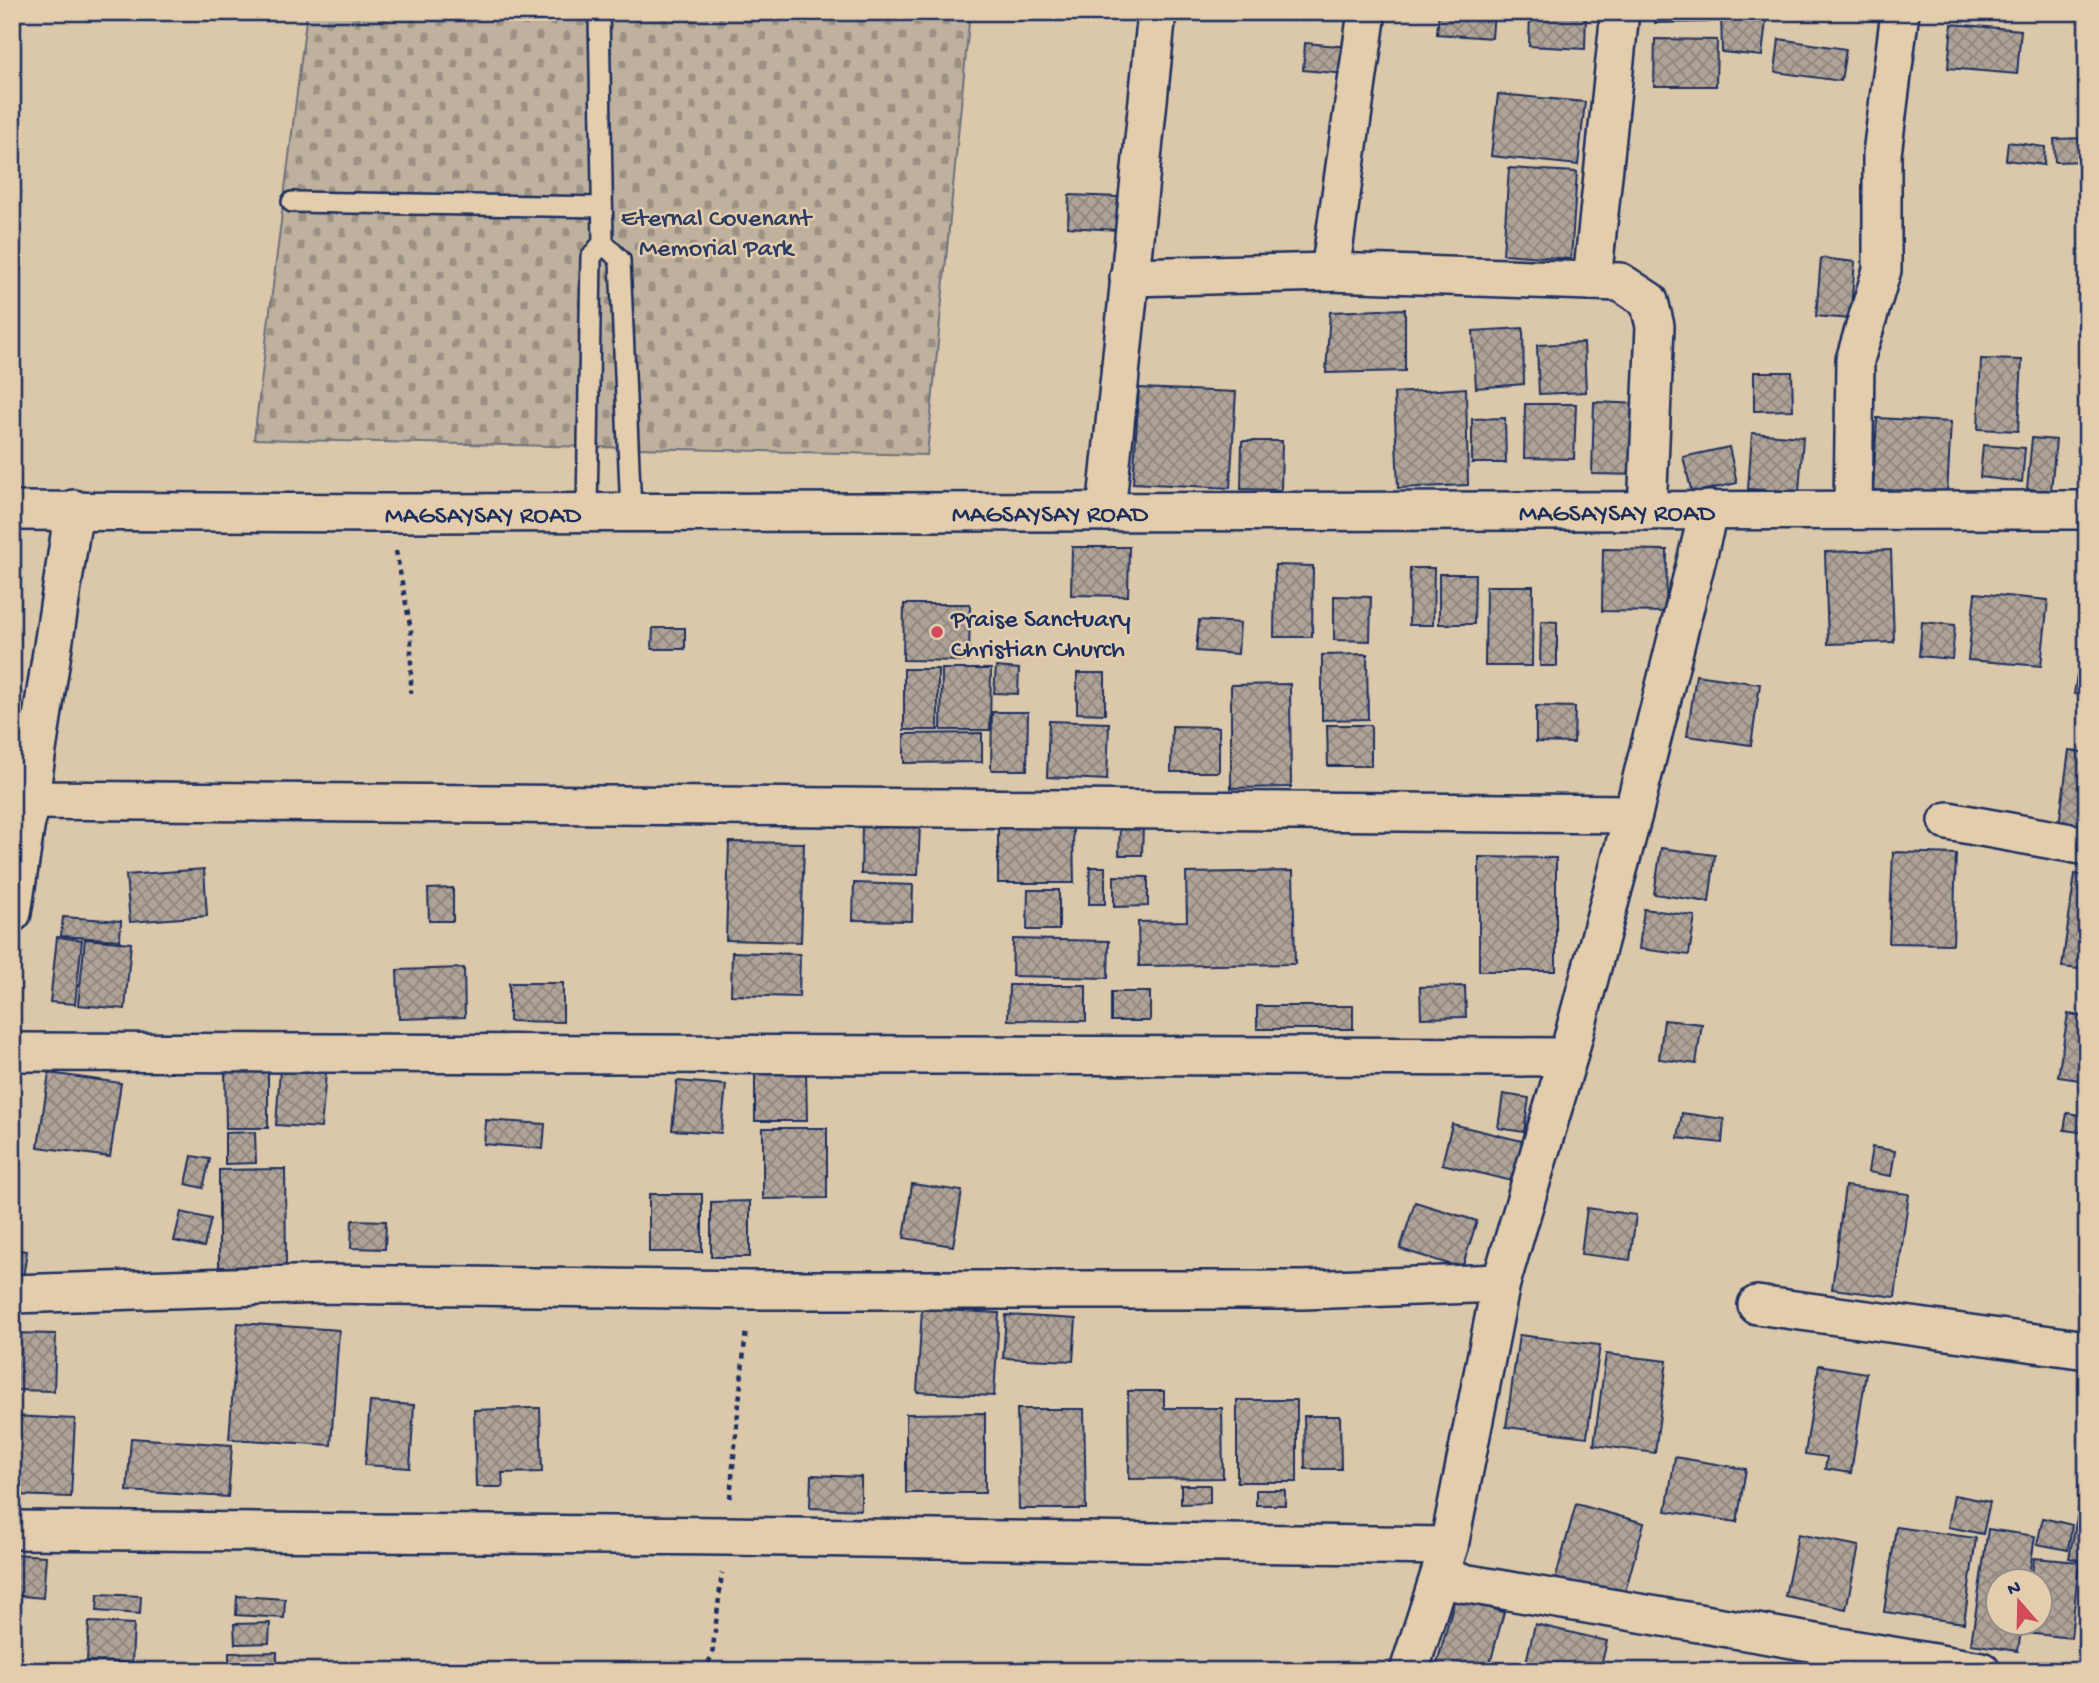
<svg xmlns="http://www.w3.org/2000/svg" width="2099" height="1683" viewBox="0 0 2099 1683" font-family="'Gochi Hand',sans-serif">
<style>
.cemetery{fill:url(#cemetery-stones);stroke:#6d707e;stroke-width:2}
.building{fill:url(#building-cross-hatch);stroke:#1b2f5e;stroke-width:2}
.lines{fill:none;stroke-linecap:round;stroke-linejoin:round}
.service-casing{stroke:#1b2f5e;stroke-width:24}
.minor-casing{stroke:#1b2f5e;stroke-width:42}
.path{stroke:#1b2f5e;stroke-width:4.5;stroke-dasharray:5 5;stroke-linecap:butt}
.service{stroke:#e3cdac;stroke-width:19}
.minor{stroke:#e3cdac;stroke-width:37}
.poi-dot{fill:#d1495b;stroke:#e3cdac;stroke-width:2.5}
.labels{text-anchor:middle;stroke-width:5;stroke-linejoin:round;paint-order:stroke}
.park-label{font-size:26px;fill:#2b3c64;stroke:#e3cdac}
.street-label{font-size:26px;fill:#1b2f5e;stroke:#e3cdac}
.poi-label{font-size:26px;fill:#1b2f5e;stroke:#e3cdac;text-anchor:start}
</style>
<defs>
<pattern id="cemetery-stones" width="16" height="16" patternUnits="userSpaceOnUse" patternTransform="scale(1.75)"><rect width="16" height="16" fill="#bfb19d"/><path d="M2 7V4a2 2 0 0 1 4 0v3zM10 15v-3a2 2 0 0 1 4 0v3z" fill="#9a9083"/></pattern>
<pattern id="building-cross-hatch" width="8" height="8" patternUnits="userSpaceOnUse" patternTransform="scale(1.75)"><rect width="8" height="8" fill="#afa398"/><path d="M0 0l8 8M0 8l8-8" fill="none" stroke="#8e857f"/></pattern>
</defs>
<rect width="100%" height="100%" fill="#dbc7a9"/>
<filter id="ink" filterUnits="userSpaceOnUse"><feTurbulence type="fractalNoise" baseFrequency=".0143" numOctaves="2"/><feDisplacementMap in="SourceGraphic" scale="14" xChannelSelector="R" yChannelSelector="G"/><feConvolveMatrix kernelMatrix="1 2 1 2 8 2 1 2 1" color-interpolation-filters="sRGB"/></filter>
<g filter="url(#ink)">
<path class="cemetery" d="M307,12H970L927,455L254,439Z"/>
<g class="building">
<path d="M1439,12H1494L1492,38L1437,34Z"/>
<path d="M1530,12H1586L1585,49L1529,46Z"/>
<path d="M1655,12H1709V22L1655,23Z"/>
<path d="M1721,12H1767L1762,56L1722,52Z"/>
<path d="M1952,24L2021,30L2017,74L1948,68Z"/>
<path d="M1655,39L1717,40L1716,86H1654Z"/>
<path d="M1779,39L1846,49L1841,81L1775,72Z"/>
<path d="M1305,43L1349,47L1346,74L1303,70Z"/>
<path d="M1498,94L1585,102L1578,165L1491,156Z"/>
<path d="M2087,138V161L2055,162L2054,139Z"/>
<path d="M2008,142L2045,147L2044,165L2006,160Z"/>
<path d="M1509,168L1577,172L1571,259L1503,254Z"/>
<path d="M1069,195L1119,197L1117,230L1068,227Z"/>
<path d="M1821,258L1855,262L1850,319L1816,316Z"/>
<path d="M1405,309V371L1326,373L1330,312Z"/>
<path d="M1523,328L1524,384L1476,388L1473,331Z"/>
<path d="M1584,343L1586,392L1539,394L1537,345Z"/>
<path d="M1981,359L2022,360L2018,431L1978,429Z"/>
<path d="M1754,372H1792L1793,410L1754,411Z"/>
<path d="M1139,388L1236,392L1230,488L1133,483Z"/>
<path d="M1466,388L1468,485L1398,488L1394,393Z"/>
<path d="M1594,402L1642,404L1641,475L1592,474Z"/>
<path d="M1525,404H1576L1574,459L1524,458Z"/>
<path d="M1505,418L1506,463H1472V419Z"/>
<path d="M1877,418L1951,422L1947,494L1873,490Z"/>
<path d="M1752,433L1803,437L1799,492L1748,489Z"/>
<path d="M2032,438L2056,440L2051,491L2027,489Z"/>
<path d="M1242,441H1282L1281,490L1241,489Z"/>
<path d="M1983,445L2025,448L2022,482L1980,477Z"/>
<path d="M1729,447L1737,483L1692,493L1683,457Z"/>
<path d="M1072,547H1129L1128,596L1071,595Z"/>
<path d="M1603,549L1667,550L1666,612L1602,611Z"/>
<path d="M1891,550L1894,642L1828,644L1825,552Z"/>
<path d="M1275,565L1313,566L1312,637H1274Z"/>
<path d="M1410,568H1434L1433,625H1409Z"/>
<path d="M1439,574H1475L1474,624H1439Z"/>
<path d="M1486,586H1533L1532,666H1485Z"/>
<path d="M1975,593L2048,600L2041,666L1968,660Z"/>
<path d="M1334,596L1371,597L1370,641L1334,640Z"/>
<path d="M904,604H970L969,661L903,660Z"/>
<path d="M1199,620L1240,623L1238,654L1196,651Z"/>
<path d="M1541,621L1557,622V666H1540Z"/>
<path d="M1922,622L1955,625L1952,659L1919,656Z"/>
<path d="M653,628H685V649H652Z"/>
<path d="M2084,634L2087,635V674L2079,672Z"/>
<path d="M1367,654L1368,719L1322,720V655Z"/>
<path d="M996,667L1019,669L1018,694L994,693Z"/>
<rect x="904" y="669" width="34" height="61"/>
<path d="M942,669H991L990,730H941Z"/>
<path d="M1077,673H1105V714L1077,713Z"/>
<path d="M1696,675L1760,684L1751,745L1687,736Z"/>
<path d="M2077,675L2087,677V696L2074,694Z"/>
<path d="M1290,684L1291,787L1231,788V685Z"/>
<path d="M1536,706L1575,707L1574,743L1536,742Z"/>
<path d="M992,712H1028L1027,770H991Z"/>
<path d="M1049,721L1109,723L1107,780L1047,777Z"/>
<path d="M1327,725H1371V766H1328Z"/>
<path d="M1172,726L1219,727V772H1171Z"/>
<path d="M982,733V762L904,763V734Z"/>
<path d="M2069,750L2087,753V829L2059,825Z"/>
<path d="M862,823L920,824L918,875L861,874Z"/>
<path d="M1120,827H1143L1142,855H1119Z"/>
<path d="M998,828H1073L1074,883H998Z"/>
<path d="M729,842L804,843L801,942L726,940Z"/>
<path d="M1661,848L1715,855L1709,902L1654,894Z"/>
<path d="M1893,852L1956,854L1953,944L1889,943Z"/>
<path d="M1479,857L1556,858V971H1479Z"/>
<path d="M1090,867H1105V904H1089Z"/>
<path d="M204,869L207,916L130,922L126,875Z"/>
<path d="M1293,871L1295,964L1139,966L1138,922L1187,921L1186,873Z"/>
<path d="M2075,874L2087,876V970L2062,967Z"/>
<path d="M1114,876L1148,877V906L1114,907Z"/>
<path d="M854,883L913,885L912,921L853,920Z"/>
<path d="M453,888V921H429L428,889Z"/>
<path d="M1028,890H1059V930H1027Z"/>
<path d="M1644,909L1695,916L1689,955L1639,949Z"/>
<path d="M63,917L121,921L120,940L61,936Z"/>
<path d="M57,937L82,940L75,1004L50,1002Z"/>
<path d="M85,939L131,943L125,1009L78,1005Z"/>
<path d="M1013,939L1109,941L1108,978L1012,976Z"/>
<path d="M732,952L800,954L799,997L731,995Z"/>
<path d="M464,968L465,1017L399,1019L397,970Z"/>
<path d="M509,983H563V1022L509,1021Z"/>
<path d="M1009,985H1086V1021L1008,1020Z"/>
<path d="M1465,986L1466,1017L1421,1018L1420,987Z"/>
<rect x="1111" y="992" width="39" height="29"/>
<rect x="1257" y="1006" width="96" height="23"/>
<path d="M2068,1014L2087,1017V1081L2058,1077Z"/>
<path d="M1664,1020L1702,1024L1696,1064L1659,1059Z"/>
<path d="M268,1068V1128H226L225,1069Z"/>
<path d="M806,1068L807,1121H755V1069Z"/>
<path d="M280,1069L326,1073L321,1128L276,1125Z"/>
<path d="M49,1073L121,1083L110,1157L38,1147Z"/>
<path d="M677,1081L726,1085L721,1133L672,1130Z"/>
<path d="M1503,1094L1529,1098L1524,1132L1498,1128Z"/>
<path d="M1682,1113L1724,1119L1722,1143L1678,1138Z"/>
<path d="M2067,1113L2087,1116V1133L2064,1130Z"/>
<path d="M486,1120L545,1124L543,1149L484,1144Z"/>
<path d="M1452,1124L1522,1141L1512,1181L1442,1164Z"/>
<path d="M763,1128H827V1198L763,1199Z"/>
<path d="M255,1132L256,1163L225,1164V1133Z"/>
<path d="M1872,1147L1895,1151L1891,1176L1868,1172Z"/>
<path d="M192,1156L210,1159L203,1188L186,1184Z"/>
<path d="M285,1169L286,1266L219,1267V1170Z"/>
<path d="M912,1184L962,1191L953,1246L904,1238Z"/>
<path d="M1845,1186L1909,1194L1895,1297L1832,1289Z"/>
<rect x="649" y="1194" width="53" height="58"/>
<path d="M750,1201V1257H711V1202Z"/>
<path d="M1415,1202L1477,1221L1462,1268L1400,1249Z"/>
<path d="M1587,1208L1636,1215L1630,1260L1581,1254Z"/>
<path d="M181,1212L211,1219L204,1247L174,1241Z"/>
<path d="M352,1220L386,1221L385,1249L351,1248Z"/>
<path d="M12,1249L27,1251L22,1285L12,1283Z"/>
<path d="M922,1309L999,1313L994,1396L917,1392Z"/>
<path d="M1006,1315L1076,1319L1073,1361L1003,1358Z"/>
<path d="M238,1323L339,1330L331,1445L229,1439Z"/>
<path d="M12,1333L56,1334L54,1391L12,1390Z"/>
<path d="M1519,1335L1600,1345L1587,1437L1506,1427Z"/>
<path d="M1606,1354L1667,1361L1655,1453L1594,1445Z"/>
<path d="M1819,1365L1866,1373L1851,1473L1825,1469L1827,1457L1805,1454Z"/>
<path d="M1128,1391H1164V1408H1222L1223,1478L1129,1479Z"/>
<rect x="1237" y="1400" width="60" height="82"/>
<path d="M370,1402L414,1405L410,1468L365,1465Z"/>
<path d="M530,1408H540L542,1472L502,1473L503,1487H476L474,1410Z"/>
<path d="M1017,1409H1084L1086,1509H1019Z"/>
<path d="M985,1413V1493H906V1414Z"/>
<path d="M12,1416L75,1419L71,1497L12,1495Z"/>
<path d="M1304,1416H1340L1341,1469H1305Z"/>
<path d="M131,1438L232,1445L228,1497L127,1491Z"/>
<path d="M1675,1457L1746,1469L1737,1522L1666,1511Z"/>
<path d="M811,1475L861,1477V1510L810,1508Z"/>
<path d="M1181,1485H1210V1503L1181,1504Z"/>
<rect x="1256" y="1490" width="29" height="15"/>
<path d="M1954,1495L1990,1502L1983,1534L1948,1527Z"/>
<path d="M1576,1504L1644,1523L1622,1603L1554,1584Z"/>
<path d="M2079,1507L2087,1509V1562L2069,1558Z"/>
<path d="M2043,1518L2072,1525L2068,1550L2037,1544Z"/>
<path d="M1896,1527L1976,1538L1964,1623L1884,1612Z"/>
<path d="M1988,1529L2035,1536L2028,1582H1997V1624H2022L2018,1651L1971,1644Z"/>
<path d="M1798,1534L1859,1546L1846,1609L1785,1596Z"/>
<path d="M12,1554L46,1556L43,1598L12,1595Z"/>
<path d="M2034,1558L2079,1562L2071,1638L2026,1633L2027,1624H2039V1582H2031Z"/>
<path d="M98,1594L141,1596L140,1614L97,1611Z"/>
<path d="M237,1596L285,1599L284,1618L236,1615Z"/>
<path d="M1455,1598L1504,1612L1488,1671H1435Z"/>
<path d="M89,1622L134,1624L132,1663L87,1661Z"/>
<path d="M270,1623L269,1643L235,1644L234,1624Z"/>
<path d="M1535,1624L1607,1641L1600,1671H1524Z"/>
<path d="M277,1652V1671H229V1653Z"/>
</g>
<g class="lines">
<g class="service-casing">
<g id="service">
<path d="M292,202L602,207"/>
<path d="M603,243L620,260L631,512"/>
<path d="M587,512L591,257L603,243L599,12"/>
</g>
</g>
<g class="minor-casing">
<g id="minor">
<path d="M1330,272L1367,12"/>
<path d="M1129,277L1330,272L1620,282L1649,301L1655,326L1647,511"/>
<path d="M1592,281L1620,12"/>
<path d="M1853,510L1855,360L1882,270V154L1900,12"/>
<path id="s1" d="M12,511L386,513L2087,510"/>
<path d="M1106,512L1157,12"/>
<path d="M29,800L1633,814"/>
<path d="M1948,821L2087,846"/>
<path d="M12,913L74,509"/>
<path d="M12,1052L1568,1057"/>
<path d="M12,1294L326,1284L750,1290H1303L1501,1283"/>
<path d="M1757,1305L2087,1350"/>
<path d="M12,1530L726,1536L1449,1546"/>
<path d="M1439,1579L1981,1671"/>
<path d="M1409,1671L1449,1546L1501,1283L1568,1057L1633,814L1709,510"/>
</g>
</g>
<g class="path">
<path d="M396,551L411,630V693"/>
<path d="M730,1498L746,1329"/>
<path d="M703,1671L712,1656L722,1573"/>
</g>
<use href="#service" class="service"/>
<use href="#minor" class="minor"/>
</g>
</g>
<circle class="poi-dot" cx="937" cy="632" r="7"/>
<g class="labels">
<g class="park-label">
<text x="716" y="225">Eternal Covenant<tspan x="716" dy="30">Memorial Park</tspan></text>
</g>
<g class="street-label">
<text dy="9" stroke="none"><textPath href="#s1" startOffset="1605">MAGSAYSAY ROAD</textPath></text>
<text dy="9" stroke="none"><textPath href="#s1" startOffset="471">MAGSAYSAY ROAD</textPath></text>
<text dy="9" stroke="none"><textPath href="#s1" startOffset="1038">MAGSAYSAY ROAD</textPath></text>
</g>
<g class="poi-label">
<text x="951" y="626">Praise Sanctuary<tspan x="951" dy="30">Christian Church</tspan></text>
</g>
</g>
<rect width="2099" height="1683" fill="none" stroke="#e3cdac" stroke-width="42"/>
<rect x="21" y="21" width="2057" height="1641" fill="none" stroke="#1b2f5e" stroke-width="2.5" filter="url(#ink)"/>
<g transform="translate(2019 1602) rotate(340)"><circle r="33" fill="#e3cdac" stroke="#938e8d" stroke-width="2"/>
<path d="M0-5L12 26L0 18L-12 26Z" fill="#d1495b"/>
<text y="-10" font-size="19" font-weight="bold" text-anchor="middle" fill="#1b2f5e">N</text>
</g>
</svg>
